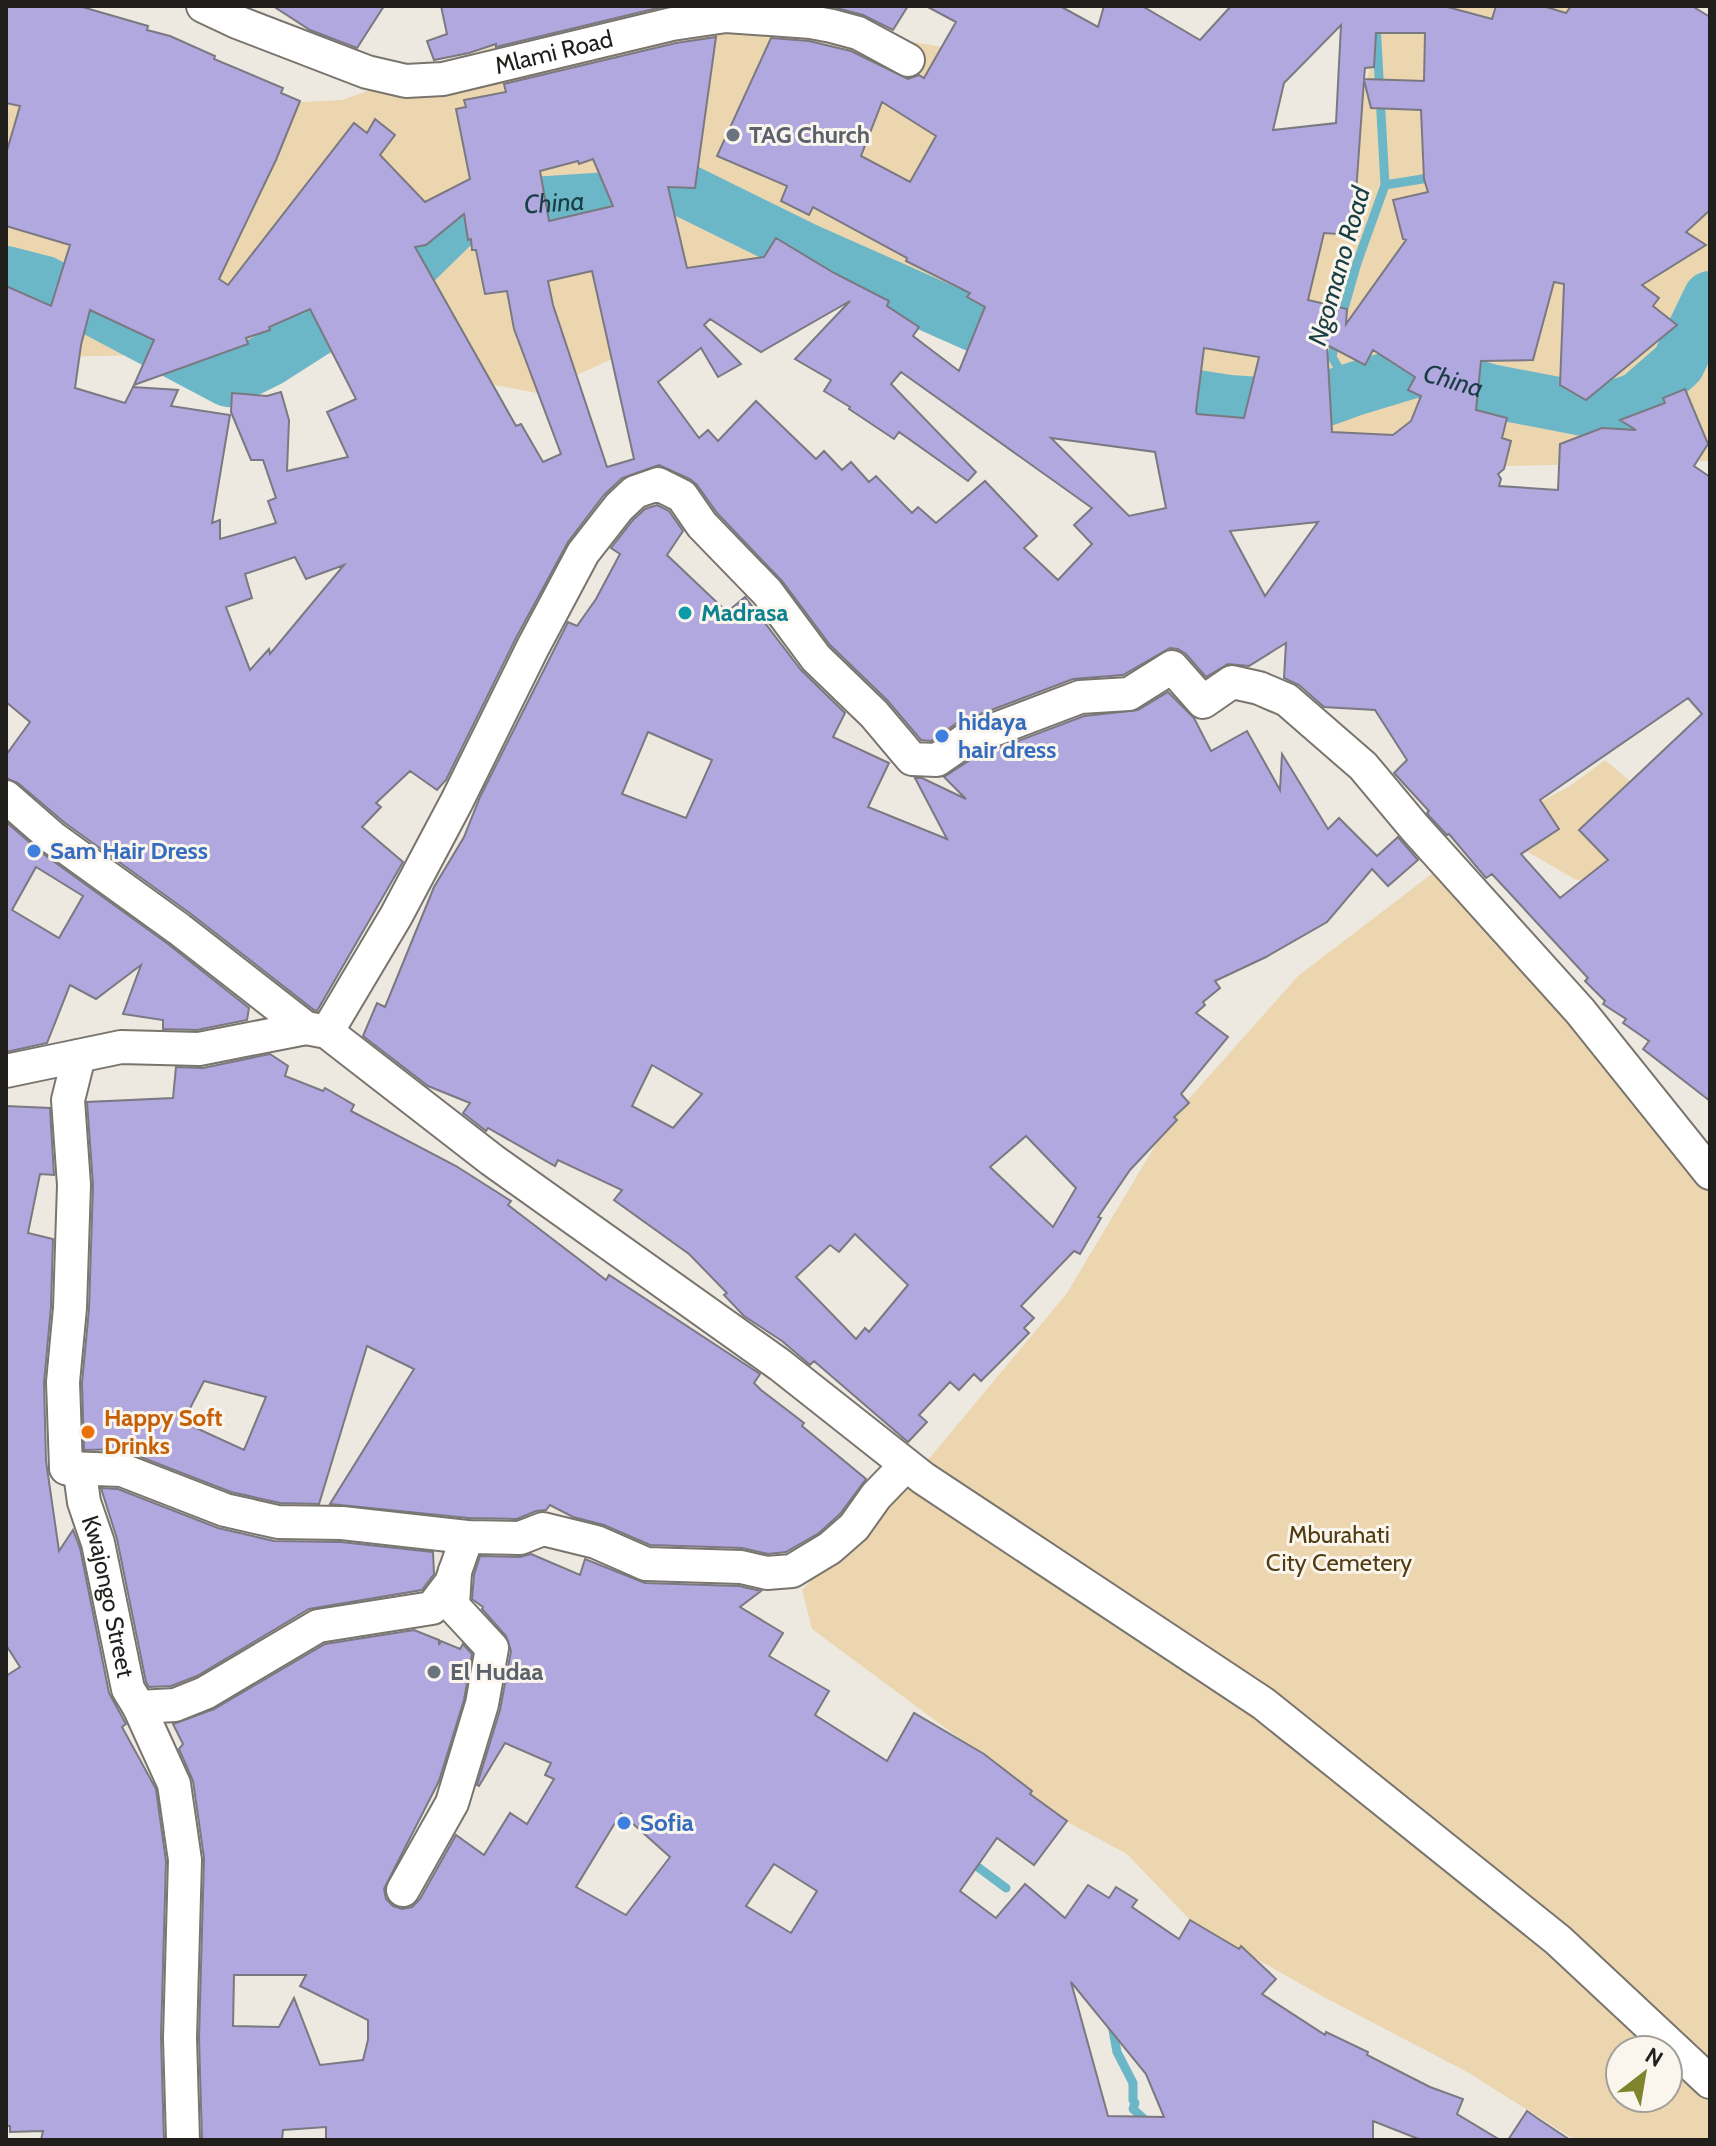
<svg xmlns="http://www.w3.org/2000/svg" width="1716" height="2146" viewBox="0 0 1716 2146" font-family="Cabin,sans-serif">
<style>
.green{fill:#ecd6b0;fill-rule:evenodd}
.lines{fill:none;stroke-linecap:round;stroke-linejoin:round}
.stream{stroke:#6bb6c7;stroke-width:9}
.river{stroke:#6bb6c7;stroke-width:54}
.building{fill:#b1a8df;stroke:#7a7981;stroke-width:2;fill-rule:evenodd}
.minor-casing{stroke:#79746d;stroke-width:36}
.minor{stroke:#fff;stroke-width:32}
.worship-dot{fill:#6b7280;stroke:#faf5ed;stroke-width:3}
.culture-dot{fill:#0f9aa8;stroke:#faf5ed;stroke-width:3}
.shop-dot{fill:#3f7fe0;stroke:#faf5ed;stroke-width:3}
.food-dot{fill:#e8710a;stroke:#faf5ed;stroke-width:3}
.labels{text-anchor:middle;stroke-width:6;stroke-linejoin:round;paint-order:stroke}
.street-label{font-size:24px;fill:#211f1c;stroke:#faf5ed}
.worship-label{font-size:24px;font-weight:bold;fill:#5b616d;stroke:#faf5ed;text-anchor:start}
.culture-label{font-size:24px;font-weight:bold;fill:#0d838f;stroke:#faf5ed;text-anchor:start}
.shop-label{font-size:24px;font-weight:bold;fill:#366cbe;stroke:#faf5ed;text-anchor:start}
.food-label{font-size:24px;font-weight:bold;fill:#c56008;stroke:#faf5ed;text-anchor:start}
.park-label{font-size:24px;fill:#523c11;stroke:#faf5ed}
.water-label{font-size:26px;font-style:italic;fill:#183d44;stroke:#faf5ed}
</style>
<rect width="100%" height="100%" fill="#ede8e0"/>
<g class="green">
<path d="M609,6L740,13L1027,61L1347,160L1385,6H1650L1710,161V461L1429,468L1305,444L900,295L714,313L537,393L315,351L57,357L6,330V54L197,107L342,100Z"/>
<path d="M1605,760L1645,794L1606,848V878L1576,880L1521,848L1540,812L1542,801L1570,786Z"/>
<path d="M1446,863L1710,1173V2140H1575L1469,2073L1320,1995L1192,1922L1127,1854L1045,1810L994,1764L812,1629L802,1590L933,1454L1067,1293L1171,1119L1298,976ZM1620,2050H1668V2098H1620Z"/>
</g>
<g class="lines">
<g class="stream">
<path d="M1385,185L1435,177"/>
<path d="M1341,319L1357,263L1385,185L1375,6"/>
<path d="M1336,337L1332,357L1351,390"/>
<path d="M967,1859L1006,1888"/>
<path d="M1112,2025L1117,2052L1133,2083V2100"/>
<path d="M1135,2103L1133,2109L1143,2118L1144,2140"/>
</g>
<g class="river">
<path id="s1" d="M6,273L45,283L228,380L270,359L375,292L401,270L414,263L461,217L518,205L610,199L668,182L806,250L1045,356"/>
<path id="s2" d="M1146,389L1229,402L1304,407L1351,390L1417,370L1490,391L1599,412L1638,399L1678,364L1710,298"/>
</g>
</g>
<g class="building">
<path d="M6,6H79L148,26L147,30L170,36L215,56L214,59L283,88L281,93L300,101L276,160L219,279L228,285L354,123L367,133L375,119L395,135L380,155L425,202L470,179L456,109L466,107L464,100L506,92L504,84L676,43L716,37L695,188L668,187L687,268L764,257L776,238L834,273L889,301L887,306L919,327L913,336L959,371L985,307L967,297L970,293L906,261L907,258L813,207L809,215L781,201L787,186L717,156L771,38L809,41L851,51L908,79L919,75L924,78L956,22L926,6H1060L1098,27L1104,6H1142L1200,40L1231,6H1444L1492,19L1496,6H1543L1566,13L1571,6H1692L1710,17V210L1686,232L1706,245L1642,285L1659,298L1653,306L1677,325L1586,400L1560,385L1564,284L1554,282L1533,360L1481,361L1476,410L1507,418L1502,438L1511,441L1504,469L1498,474L1501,479L1499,486L1558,490L1560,444L1602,428L1636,430L1620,420L1665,403L1663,398L1685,389L1708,444L1694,466L1710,477V1101L1643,1049L1649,1041L1623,1023L1626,1019L1603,1004L1605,1001L1585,981L1588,978L1492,874L1486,878L1449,834L1447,835L1429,816L1427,813L1429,811L1394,773L1407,760L1375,710L1324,707L1299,685L1284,678L1286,643L1249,666L1228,664L1206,677L1186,654L1178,649L1170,648L1123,675L1073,679L957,723L931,741L921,740L887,700L830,645L782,581L717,513L697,485L690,479L659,465L622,478L604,495L568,542L516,638L446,780L437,790L410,771L376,803L381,807L362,827L403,862L317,1011L314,1010L191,914L65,823L18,783L6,778V755L30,722L6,702V286L51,306L70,245L6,226V154L20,106L6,103ZM1341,25L1336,123L1273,130L1284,83ZM1376,33H1425L1424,81L1364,79L1365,68L1374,67ZM1364,80L1371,108L1421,110L1424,179L1428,192L1393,200L1403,239L1406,240L1346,324L1347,309L1308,300L1324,233L1353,235ZM882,102L936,136L910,182L861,156ZM593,159L613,206L549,221L540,171L578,161L579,164ZM464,214L468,240L471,239L472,250H476L485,294L507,291L514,329L561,454L543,462L521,424L516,426L415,247L426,245ZM592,271L634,459L607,467L553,305L548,281ZM850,301L795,359L831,380L824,391L850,407L849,409L894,439L899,432L968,481L976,472L891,384L901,372L1092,508L1074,525L1092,544L1058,580L1024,548L1037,536L985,481L936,523L918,507L912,513L876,476L869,482L851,462L842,470L824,451L816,459L756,401L718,441L708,430L699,438L658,382L701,348L718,377L741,364L704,325L710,319L761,352ZM310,309L356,399L327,412L348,457L287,471L289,420L281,392L267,396L232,393L231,412L251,460H263L276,498L268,501L276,523L220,539V520L212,523L230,415L171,406L178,390L133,387L125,403L75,388L81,345L90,310L154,340L134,385L248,344L246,338L270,330L269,327ZM1327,345L1365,365L1373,350L1415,377L1408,390L1421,396L1411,421L1393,435L1332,432ZM1204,348L1259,357L1244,418L1197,414L1196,411ZM1051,438L1155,452L1166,508L1129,516ZM1318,522L1265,596L1230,531ZM295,557L306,579L344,565L270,654L269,649L250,670L226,607L252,598L245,574ZM1688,698L1702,714L1579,830L1608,860L1560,898L1521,854L1559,829L1540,800Z"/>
<path d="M273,6H384L357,48L310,30Z"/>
<path d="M441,6H666L496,47V44L469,53L434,60L427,41L447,34Z"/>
<path d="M829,6H908L893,30L863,15Z"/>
<path d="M657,505L669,511L683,531L667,555L727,612L745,597L801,670L845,713L833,737L889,763L868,807L947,839L915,778H922L966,799L944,777L973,758L1084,716L1138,710L1168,692L1194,718L1211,751L1247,731L1280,790L1282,754L1328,829L1339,818L1377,856L1398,837L1418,860L1388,886L1372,869L1327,922L1266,957L1215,981L1220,988L1203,1002L1205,1005L1196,1013L1228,1037L1181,1094L1189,1103L1174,1117L1177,1120L1130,1170L1098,1217L1101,1218L1080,1254L1074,1251L1021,1306L1034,1318L1024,1328L1029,1333L981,1381L974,1374L959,1390L950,1382L919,1415L927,1422L908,1442L814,1361L810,1365L782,1341L744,1316L724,1295L727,1293L689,1254L614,1200L622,1190L558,1160L555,1166L488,1128L486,1131L463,1113L470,1103L428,1086L363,1036L377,1003L385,1007L434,887L464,837L480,797L568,622L577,626L596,599L620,554L611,548L633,520L645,509ZM648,732L712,760L686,818L622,794ZM652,1065L702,1094L673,1128L632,1106ZM1026,1136L1076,1188L1053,1227L990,1167ZM855,1234L908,1285L869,1332L865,1328L856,1339L796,1277L830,1245L839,1252Z"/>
<path d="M6,822L42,853L168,944L249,1008L247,1020L197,1030L163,1029V1020L123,1014L141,965L96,999L70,985L47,1043L6,1052ZM36,867L83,896L59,938L12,910Z"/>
<path d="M270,1054L288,1066L285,1076L323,1091L325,1088L354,1105L351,1111L456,1166L511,1201L508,1205L606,1280L609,1275L760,1374L754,1383L761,1390L804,1423L802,1426L866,1479L840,1514L819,1533L786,1552L768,1554L742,1548L650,1545L604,1525L573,1517L550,1505L546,1510L536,1511L517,1519L468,1518L330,1504L414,1369L367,1346L319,1504L280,1503L231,1492L125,1451L126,1449L84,1450L82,1383L89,1309L93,1185L87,1102L173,1098L176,1067L203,1068ZM204,1381L266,1397L244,1450L183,1422Z"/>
<path d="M6,1106L50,1108L54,1175L40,1174L28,1233L53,1239L51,1307L44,1383L46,1461L59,1551L73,1530L80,1548L109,1693L126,1724L122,1727L156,1789L166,1861L161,2037L164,2140H41L43,2131L10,2132V2126H6V1676L20,1667L6,1645Z"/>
<path d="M101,1488L118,1489L218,1528L274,1541L341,1542L433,1552L434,1574L422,1590L309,1609L197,1676L171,1686L149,1687L146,1682L117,1539Z"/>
<path d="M531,1554L580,1575L585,1559L645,1583L739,1586L761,1591L740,1607L783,1633L769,1656L829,1691L815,1715L887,1761L914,1713L984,1754L1032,1791L1030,1794L1067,1821L1034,1865L997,1838L960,1891L996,1918L1025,1884L1065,1918L1088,1885L1109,1898L1116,1887L1137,1900L1132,1907L1179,1939L1190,1920L1239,1949L1241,1946L1276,1979L1262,1994L1325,2035L1326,2032L1368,2052L1367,2055L1430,2087L1463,2099L1457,2114L1500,2140H1421L1373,2121V2140H326V2127L283,2130L282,2140H202L199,2038L204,1858L193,1781L179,1749L183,1744L173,1724L214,1709L325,1644L414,1630L439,1640V1645L441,1641L460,1649L463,1644L472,1654L464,1700L439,1781L384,1889L386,1899L393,1906L402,1909L412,1907L420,1899L456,1835L484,1855L510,1813L527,1824L554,1779L545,1775L551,1763L505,1743L479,1786L477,1785L500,1710L511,1651L506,1636L482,1609L483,1607L472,1599L474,1575L480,1556L520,1557ZM621,1813L670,1857L626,1915L576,1887ZM774,1864L817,1891L791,1933L746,1906ZM234,1975H306L300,1986L368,2020V2040L363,2060L320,2065L294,1998L279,2027L233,2026ZM1071,1982L1146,2074L1164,2117L1108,2116Z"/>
<path d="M1527,2111L1537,2118L1570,2140H1508Z"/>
</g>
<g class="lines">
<g class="minor-casing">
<g id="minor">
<path id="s3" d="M203,6L237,22L367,72L406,81L443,79L672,24L726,16L811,22L832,26L858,33L908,60"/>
<path d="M6,797L53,838L179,929L306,1028L327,1032L492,1160L780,1365L923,1478L1264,1704L1558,1940L1710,2082"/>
<path d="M327,1032L396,916L457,801L533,647L583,553L619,507L635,492L658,484L682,496L702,525L767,592L816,658L874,714L912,759L937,760L964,741L1080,697L1129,694L1172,667L1203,702L1232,682L1259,688L1287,700L1363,766L1415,828L1580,1011L1710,1173"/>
<path id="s4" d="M79,1056L68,1100L74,1185L70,1308L63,1382L66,1468L80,1473L84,1502L98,1543L128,1689L139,1707L174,1784L185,1860L180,2038L183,2140"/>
<path d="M6,1071L121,1047L199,1049L306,1028"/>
<path d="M66,1468L122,1470L225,1510L278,1522L342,1523L467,1537L520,1538L543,1529L596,1542L646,1564L741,1567L767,1573L792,1571L830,1548L854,1527L876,1496L906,1465"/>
<path d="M139,1707L175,1705L205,1693L318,1626L432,1608L451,1583L467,1537"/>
<path d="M403,1890L452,1803L482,1704L492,1648L453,1606L455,1571"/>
</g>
</g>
<use href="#minor" class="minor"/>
</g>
<g class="worship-dot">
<circle cx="733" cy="135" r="8"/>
<circle cx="434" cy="1672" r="8"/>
</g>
<circle class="culture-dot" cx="685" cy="613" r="8"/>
<g class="shop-dot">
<circle cx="942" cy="736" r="8"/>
<circle cx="34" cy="851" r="8"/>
<circle cx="624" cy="1823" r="8"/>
</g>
<circle class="food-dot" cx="88" cy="1432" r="8"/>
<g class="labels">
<g class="street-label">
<text dy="8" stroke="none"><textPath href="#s3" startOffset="368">Mlami Road</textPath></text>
<text dy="8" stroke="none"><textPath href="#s4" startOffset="556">Kwajongo Street</textPath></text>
</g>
<g class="worship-label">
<text x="749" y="143">TAG Church</text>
<text x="450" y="1680">El Hudaa</text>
</g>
<g class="culture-label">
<text x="701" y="621">Madrasa</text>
</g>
<g class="shop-label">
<text x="958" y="730">hidaya<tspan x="958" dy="28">hair dress</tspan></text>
<text x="50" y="859">Sam Hair Dress</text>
<text x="640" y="1831">Sofia</text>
</g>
<g class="food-label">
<text x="104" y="1426">Happy Soft<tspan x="104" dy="28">Drinks</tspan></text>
</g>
<g class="park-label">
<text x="1339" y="1543">Mburahati<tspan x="1339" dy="28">City Cemetery</tspan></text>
</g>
<g class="water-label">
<text dy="9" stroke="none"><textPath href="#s1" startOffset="628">China</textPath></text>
<text transform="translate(1339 266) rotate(-74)" y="9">Ngomano Road</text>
<text dy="9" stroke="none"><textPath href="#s2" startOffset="316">China</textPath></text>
</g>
</g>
<rect width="1716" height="2146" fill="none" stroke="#211f1c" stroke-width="16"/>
<g transform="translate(1644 2074) rotate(31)"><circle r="38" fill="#faf5ed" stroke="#a39f99" stroke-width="2"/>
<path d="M0-6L14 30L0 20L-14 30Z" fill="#81842f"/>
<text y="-12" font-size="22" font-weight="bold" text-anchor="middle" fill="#211f1c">N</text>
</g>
</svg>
